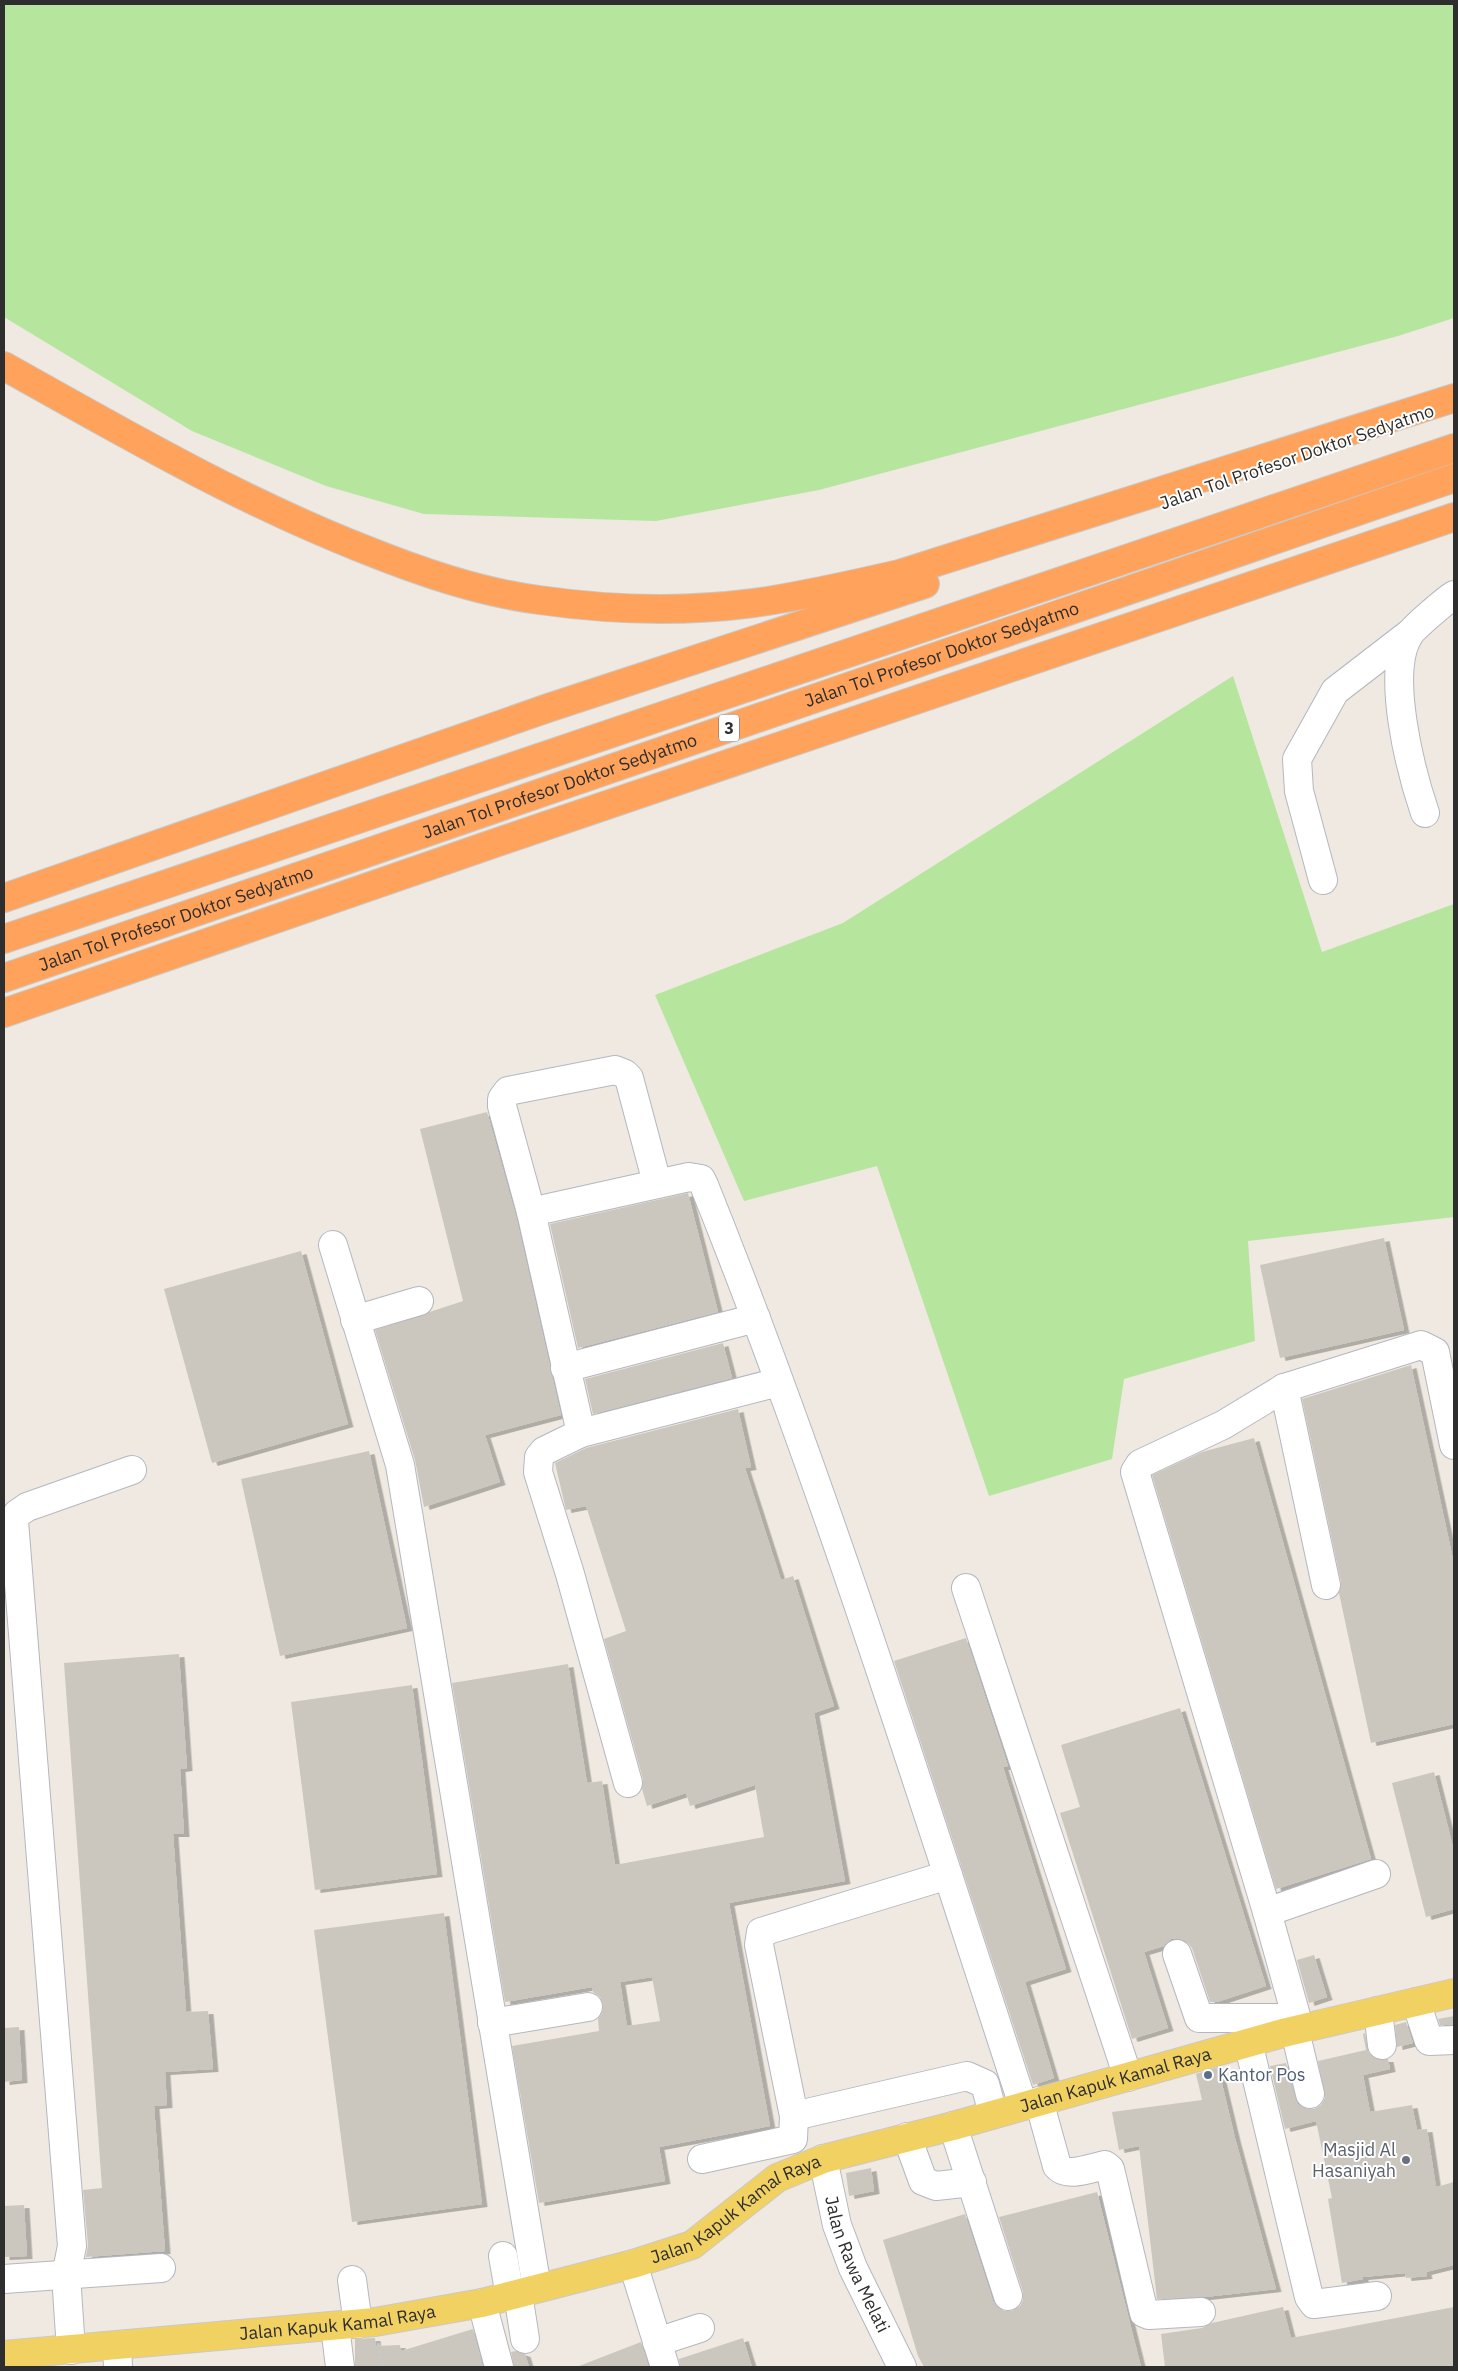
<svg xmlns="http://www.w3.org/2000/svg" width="1458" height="2371" viewBox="0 0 1458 2371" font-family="'IBM Plex Sans',sans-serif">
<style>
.green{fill:#b6e59e}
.building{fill:#cbc7bf;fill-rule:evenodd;filter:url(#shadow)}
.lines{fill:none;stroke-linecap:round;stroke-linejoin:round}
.minor-casing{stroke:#b4b7c1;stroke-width:30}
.major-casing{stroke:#c9c9c9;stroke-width:30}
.highway-casing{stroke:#c9c9c9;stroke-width:30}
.path{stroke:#c9c9c9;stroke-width:3;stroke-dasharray:4 2.5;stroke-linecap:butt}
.minor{stroke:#fff;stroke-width:28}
.major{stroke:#f2d163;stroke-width:28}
.highway{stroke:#ffa35c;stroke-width:28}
.service-dot{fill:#5c6f8a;stroke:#fff;stroke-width:2}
.worship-dot{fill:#6b7280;stroke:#fff;stroke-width:2}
.labels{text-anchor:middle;stroke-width:4;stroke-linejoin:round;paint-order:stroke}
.shield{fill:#fff;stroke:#6d6d6d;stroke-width:1}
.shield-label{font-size:16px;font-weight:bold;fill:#2e2e2e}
.street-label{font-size:18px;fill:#2e2e2e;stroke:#fff}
.service-label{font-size:18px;fill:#4e5e75;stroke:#fff;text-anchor:start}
.worship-label{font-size:18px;fill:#5b616d;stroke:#fff;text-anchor:end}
</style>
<defs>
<filter id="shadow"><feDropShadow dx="5.5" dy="3" stdDeviation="0" flood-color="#0004"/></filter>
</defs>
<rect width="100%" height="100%" fill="#efe9e1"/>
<g class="green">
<path d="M4,4H1454V318L1398,336L819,490L656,521L424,514L326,486L192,431L4,317Z"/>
<path d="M1233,676L1322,952L1454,904V1217L1248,1241L1255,1341L1124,1379L1112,1459L989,1496L877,1166L744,1201L655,995L843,923Z"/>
</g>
<g class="building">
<path d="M487,1112L516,1216L561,1415L485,1435L500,1482L424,1507L415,1460L375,1330L463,1301L420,1129Z"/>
<path d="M688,1193L718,1312L578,1348L550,1224Z"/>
<path d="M1384,1238L1404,1330L1280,1358L1260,1265Z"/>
<path d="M301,1251L348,1424L212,1463L164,1289Z"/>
<path d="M723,1343L732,1378L593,1414L585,1379Z"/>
<path d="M1411,1365L1454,1564V1724L1371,1743L1339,1593L1341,1582L1302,1399Z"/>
<path d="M738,1409L751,1467L745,1468L781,1580L793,1576L834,1706L814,1713L845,1881L729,1903L770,2126L659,2147L665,2181L539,2203L512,2046L599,2031L598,2019L602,2013L603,2004L600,1997L593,1992L592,1987L505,2002L452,1683L568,1664L587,1783L602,1781L615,1865L764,1837L755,1785L690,1806L686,1793L647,1806L642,1789L643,1779L604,1639L626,1631L586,1506L566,1510L555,1463L586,1448ZM652,1977L660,2021L627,2026L620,1982Z"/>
<path d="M1254,1438L1371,1859L1276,1889L1152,1475L1202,1452Z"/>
<path d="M369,1451L407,1628L280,1656L241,1479Z"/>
<path d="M966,1638L1008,1766L1003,1767L1066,1969L1025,1982L1054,2078L1033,2085L894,1661Z"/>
<path d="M179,1654L187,1768L180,1769L184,1834H173L186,2012L208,2011L213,2069L165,2072L167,2105L154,2106L165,2251L86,2257L88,2245L83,2190L102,2188L64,1663Z"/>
<path d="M412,1685L437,1874L315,1890L291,1702Z"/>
<path d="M1180,1708L1266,1986L1217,2002H1210L1192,1948L1187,1942L1180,1939H1171L1164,1946L1144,1952L1168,2028L1132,2039L1060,1813L1080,1807L1061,1745Z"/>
<path d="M1434,1772L1454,1851V1909L1426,1917L1392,1783Z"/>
<path d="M444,1913L482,2204L352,2222L314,1930Z"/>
<path d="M1314,1955L1327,1997L1309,2003L1297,1960Z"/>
<path d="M1454,2016V2025H1440L1438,2019Z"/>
<path d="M1406,2022L1413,2043L1397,2047L1395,2025Z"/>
<path d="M19,2027L22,2080L4,2082V2028Z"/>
<path d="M1365,2033L1369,2054L1376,2059H1388L1390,2069L1363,2075L1370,2112L1412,2105L1417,2130L1427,2129L1436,2187L1454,2182V2265L1426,2272L1427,2276L1406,2278L1405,2273L1363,2277V2279L1342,2283L1328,2199L1332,2198L1316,2121L1285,2129L1270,2066L1286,2063L1298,2104L1305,2109H1314L1321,2105L1325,2098L1318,2061L1366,2050L1363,2034Z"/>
<path d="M1218,2067L1235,2138L1276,2289L1205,2297L1157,2299L1139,2146L1119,2150L1112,2112L1202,2100L1196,2074Z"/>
<path d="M871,2168L874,2191L849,2196L846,2173Z"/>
<path d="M1097,2192L1141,2367H924L918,2356L883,2240L965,2214L993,2301L998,2308L1004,2311H1012L1020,2306L1023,2300V2292L999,2217Z"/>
<path d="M24,2205L27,2256L4,2257V2206Z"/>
<path d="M1283,2307L1291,2338L1454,2307V2367H1165L1161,2334L1202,2328L1212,2323Z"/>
<path d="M473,2329L483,2367H355V2339L375,2338L376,2346L400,2345L401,2351Z"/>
<path d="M743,2338L752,2367H680L679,2359Z"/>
<path d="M641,2342L649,2367H579V2366Z"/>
<path d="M516,2351L525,2354L529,2367H514L511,2352Z"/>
</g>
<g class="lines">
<g class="minor-casing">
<g id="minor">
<path d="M1425,813C1411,772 1385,673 1409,635C1413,628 1446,600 1454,595"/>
<path d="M1323,880L1299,791L1297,759L1335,691L1409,634"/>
<path d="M657,1183L629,1078L625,1074L615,1070L508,1091L502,1099V1106L531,1212L689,1177L701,1179L704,1185C825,1486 922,1797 1023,2105"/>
<path d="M531,1212L581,1433L544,1451L539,1457L538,1472L570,1574L628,1783"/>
<path d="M333,1245L400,1465L537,2288"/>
<path d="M355,1320L419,1301"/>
<path d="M565,1368L756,1318"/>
<path d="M1284,1388L1326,1585"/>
<path d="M581,1433L779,1382"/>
<path d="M966,1588L1128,2077"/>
<path d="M1267,1912L1376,1874"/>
<path d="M1177,1954L1199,2018H1277L1283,2033"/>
<path d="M1416,2002L1429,2041L1454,2040"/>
<path d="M1378,2011L1382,2045"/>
<path d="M492,2023L588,2007"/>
<path d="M1300,2030L1267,1912L1135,1472L1140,1464L1223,1425L1284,1388L1421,1345L1435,1352L1454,1445"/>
<path d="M1295,2031L1310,2094"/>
<path d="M1248,2042L1309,2297L1314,2304L1377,2296"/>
<path d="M1039,2101L1057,2166C1067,2178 1091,2168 1105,2165L1110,2169L1144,2313L1149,2315L1201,2312"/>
<path d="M794,2116L967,2076L985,2084L993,2114"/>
<path d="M953,2126L1008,2296"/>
<path d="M907,2137L923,2181L936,2186L972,2182"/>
<path d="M702,2159L793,2139L794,2116L759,1945L761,1932L948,1875"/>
<path id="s1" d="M823,2159L837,2225L853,2268L902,2367"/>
<path d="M503,2256L510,2296"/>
<path d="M633,2264L665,2367"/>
<path d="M4,2279L161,2268"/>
<path d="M352,2280L358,2324"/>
<path d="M518,2294L525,2339"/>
<path d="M482,2303L499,2367"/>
<path d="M335,2326L340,2367"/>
<path d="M657,2342L700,2328"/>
<path d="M117,2346L118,2367"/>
<path d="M71,2350L66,2275L72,2246L14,1521L17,1514L27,1507L132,1470"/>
</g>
</g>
<g class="major-casing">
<g id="major">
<path id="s2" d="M4,2355L375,2322L482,2303L633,2264L692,2245L777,2178L823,2159L953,2126L1283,2033L1454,1993"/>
</g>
</g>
<g class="highway-casing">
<g id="highway">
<path d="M4,366C120,431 237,499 361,548C418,571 478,592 539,600C609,610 684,612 754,603C803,596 851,585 899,574L1454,398"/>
<path d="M4,898L548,708L925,584"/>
<path d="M4,939L1454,448"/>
<path id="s3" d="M4,978L1454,478"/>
<path d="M4,1013L498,842L1454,517"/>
</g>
</g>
<path class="path" d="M378,2343L382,2367"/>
<use href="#minor" class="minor"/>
<use href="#major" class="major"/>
<use href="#highway" class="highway"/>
</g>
<circle class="service-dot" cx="1208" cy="2075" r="5"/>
<circle class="worship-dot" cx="1406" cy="2160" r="5"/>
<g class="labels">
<rect class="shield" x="719" y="714.5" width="20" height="27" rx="4"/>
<g class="shield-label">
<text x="729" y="734">3</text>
</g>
<g class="street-label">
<text transform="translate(1297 457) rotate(-19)" y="6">Jalan Tol Profesor Doktor Sedyatmo</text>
<text dy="6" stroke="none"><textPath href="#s3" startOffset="992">Jalan Tol Profesor Doktor Sedyatmo</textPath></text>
<text dy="6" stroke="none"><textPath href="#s3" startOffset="588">Jalan Tol Profesor Doktor Sedyatmo</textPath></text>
<text dy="6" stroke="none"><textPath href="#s3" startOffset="182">Jalan Tol Profesor Doktor Sedyatmo</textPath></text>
<text dy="6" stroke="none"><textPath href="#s2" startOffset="1160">Jalan Kapuk Kamal Raya</textPath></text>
<text dy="6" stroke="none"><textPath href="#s2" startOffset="755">Jalan Kapuk Kamal Raya</textPath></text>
<text dy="6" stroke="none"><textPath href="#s1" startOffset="111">Jalan Rawa Melati</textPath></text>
<text dy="6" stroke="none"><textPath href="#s2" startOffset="335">Jalan Kapuk Kamal Raya</textPath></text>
</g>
<g class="service-label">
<text x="1218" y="2081">Kantor Pos</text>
</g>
<g class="worship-label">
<text x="1396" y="2156">Masjid Al<tspan x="1396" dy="21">Hasaniyah</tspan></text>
</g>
</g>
<rect width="1458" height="2371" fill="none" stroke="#2e2e2e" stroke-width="10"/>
</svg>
